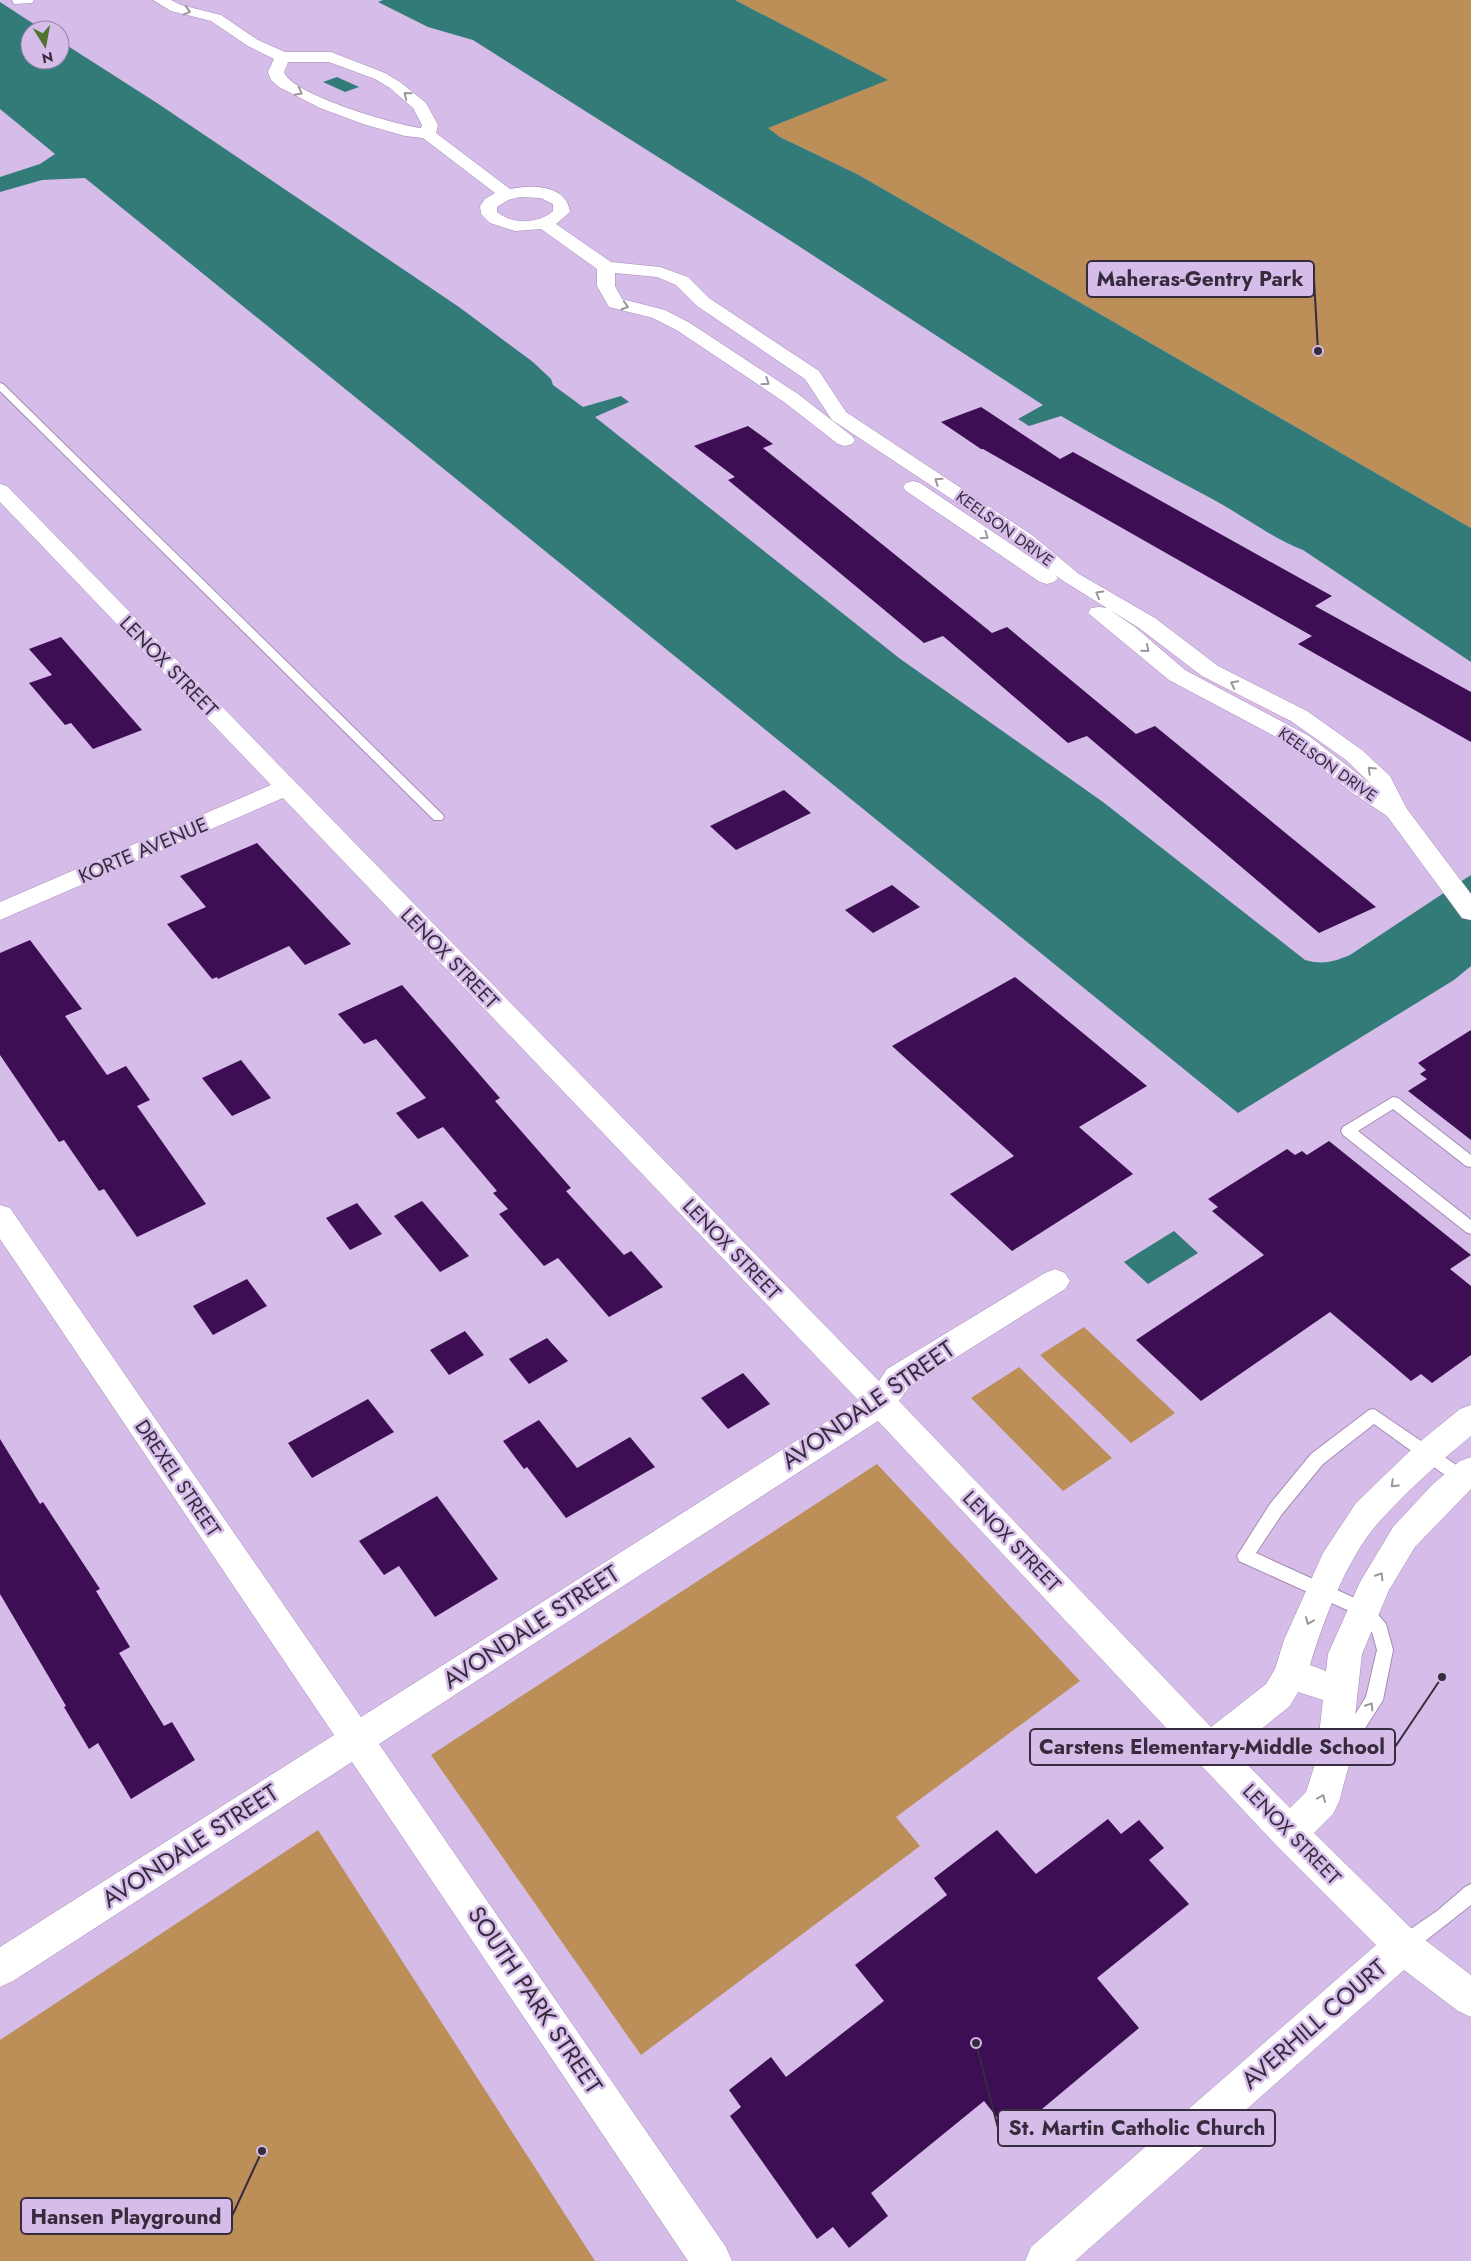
<svg xmlns="http://www.w3.org/2000/svg" width="1471" height="2261" viewBox="0 0 1471 2261" font-family="Jost,sans-serif">
<style>
.green{fill:#bb8f57}
.water{fill:#327b79}
.building{fill:#3e0e54}
.lines{fill:none;stroke-linecap:round;stroke-linejoin:round}
.lane-casing{stroke:#a58cb5;stroke-width:2}
.street-casing{stroke:#a58cb5;stroke-width:1}
.lane{fill:#fff;fill-rule:evenodd}
.street{fill:#fff;fill-rule:evenodd}
.oneway{stroke:#9a969e}
.labels{text-anchor:middle;stroke-width:5;stroke-linejoin:round;paint-order:stroke}
.far-street-label{font-size:16px;fill:#362c3d;stroke:#d6bce8}
.street-label{font-size:20px;fill:#362c3d;stroke:#d6bce8}
.near-street-label{font-size:24px;fill:#362c3d;stroke:#d6bce8}
.leader{fill:none;stroke:#362c3d;stroke-width:2}
.callout-dot{fill:#362c3d;stroke:#d6bce8;stroke-width:2}
.callout{fill:#d6bce8;stroke:#362c3d;stroke-width:2}
.callout-label{font-size:21px;text-anchor:middle;font-weight:bold;fill:#362c3d}
</style>
<rect width="100%" height="100%" fill="#d6bce8"/>
<g class="green">
<path d="M735,0H1471V528L859,175L780,137L767,128L887,80Z"/>
<path d="M1084,1327L1175,1413L1131,1443L1040,1355Z"/>
<path d="M1019,1367L1112,1458L1063,1491L971,1398Z"/>
<path d="M877,1464L1080,1681L896,1817L920,1846L641,2055L431,1755Z"/>
<path d="M318,1830L595,2261H0V2040Z"/>
</g>
<g class="water">
<path d="M383,0H735L888,80L768,128L780,137L859,175L1471,528V662L1303,550C1272,538 1245,517 1216,501C1164,473 1112,446 1061,416L1029,426L1018,419L1043,405L794,243L473,40L428,27L378,2Z"/>
<path d="M0,2L43,30H30V60H60V41L157,103L459,307L533,362L551,379L553,385L583,407L621,396L629,402L595,417L899,658L1103,802L1305,960C1323,965 1333,962 1350,955L1471,875V966L1454,980L1238,1113L85,178L42,180L0,192V177L40,164L55,154L0,109Z"/>
<path d="M337,77L359,87L345,92L323,82Z"/>
<path d="M1174,1231L1198,1253L1148,1284L1124,1262Z"/>
</g>
<g class="building">
<path d="M981,407L1060,459L1073,452L1332,596L1315,606L1471,692V742L1298,644L1312,636L983,449H981L941,422Z"/>
<path d="M748,426L773,444L763,448L992,633L1007,627L1136,734L1155,726L1376,907L1319,933L1087,736L1068,743L943,636L924,643L728,480L735,477L694,446Z"/>
<path d="M61,637L142,730L93,749L71,723L65,725L29,683L52,675L29,649Z"/>
<path d="M784,790L811,813L736,850L710,826Z"/>
<path d="M257,843L351,944L305,965L289,946L218,979L217,977L212,979L167,924L206,907L180,876Z"/>
<path d="M892,885L920,907L873,933L845,910Z"/>
<path d="M30,940L82,1009L65,1016L107,1075L126,1066L150,1100L137,1106L206,1204L137,1237L104,1189L99,1191L64,1140L59,1142L0,1055V953Z"/>
<path d="M1015,977L1147,1086L1079,1127L1133,1174L1012,1251L950,1194L1014,1156L892,1046Z"/>
<path d="M402,985L500,1098L495,1101L571,1188L566,1191L624,1255L631,1251L663,1287L609,1317L558,1258L544,1266L499,1214L508,1209L493,1193L497,1191L443,1127L418,1139L396,1113L426,1098L376,1039L364,1044L338,1014Z"/>
<path d="M1471,1030V1140L1408,1091L1427,1079L1420,1074L1426,1070L1418,1063Z"/>
<path d="M241,1060L271,1098L232,1116L202,1078Z"/>
<path d="M1329,1141L1471,1255L1450,1269L1471,1286V1355L1432,1383L1421,1374L1411,1381L1330,1312L1201,1401L1136,1340L1264,1255L1212,1211L1218,1207L1208,1199L1287,1149L1295,1155L1302,1151L1307,1155Z"/>
<path d="M422,1201L469,1256L440,1272L394,1216Z"/>
<path d="M357,1203L382,1234L350,1250L326,1218Z"/>
<path d="M247,1279L267,1306L213,1335L193,1306Z"/>
<path d="M465,1331L484,1355L449,1375L430,1350Z"/>
<path d="M547,1338L568,1361L529,1384L509,1359Z"/>
<path d="M743,1373L770,1404L728,1429L701,1398Z"/>
<path d="M368,1399L394,1432L312,1478L288,1443Z"/>
<path d="M539,1420L577,1468L630,1437L655,1467L566,1518L527,1467L524,1469L503,1441Z"/>
<path d="M0,1439L40,1504L43,1502L100,1589L96,1591L130,1647L119,1653L164,1726L172,1722L195,1760L131,1799L98,1743L89,1749L64,1707L66,1706L0,1594Z"/>
<path d="M437,1496L498,1579L435,1617L399,1566L384,1575L359,1541Z"/>
<path d="M1108,1819L1121,1834L1139,1820L1164,1848L1149,1860L1189,1904L1097,1978L1139,2028L1011,2135L984,2101L871,2193L888,2216L849,2248L833,2227L817,2239L730,2116L741,2107L729,2090L771,2057L786,2077L884,2001L855,1965L947,1895L934,1878L997,1830L1036,1874Z"/>
</g>
<g class="lines">
<g class="lane-casing">
<g id="lane">
<path d="M0,383L3,384L442,814L444,817L442,820H434L0,391Z"/>
<path d="M1393,1097L1398,1098L1471,1155V1167L1466,1166L1393,1109L1358,1131L1471,1220V1234L1466,1232L1343,1135L1341,1131L1343,1127Z"/>
<path d="M1374,1409L1468,1473L1470,1478L1468,1483L1462,1485L1456,1483L1374,1424L1323,1464L1282,1514L1256,1553L1370,1605L1386,1624L1393,1650L1383,1700L1350,1752L1344,1754L1338,1752L1335,1746L1366,1697L1377,1650L1372,1632L1358,1615L1239,1561L1237,1556L1270,1504L1311,1454L1369,1410Z"/>
<path d="M1471,1884V1905L1410,1953L1403,1955L1396,1953L1394,1946L1396,1939L1437,1911L1465,1887Z"/>
</g>
</g>
<g class="street-casing">
<g id="street">
<path d="M12,0H34L32,3L14,4Z"/>
<path d="M153,0H171L181,5L221,15L258,40L285,52H331L385,73L400,82L426,103L438,125L436,133L510,189C532,184 567,185 570,212L556,224L611,262L660,267L688,277L709,298L819,371L846,412L1032,535L1079,574L1155,618L1218,666L1307,711L1362,750L1390,776L1407,809L1471,894V920L1462,918L1387,816L1354,794L1293,746L1169,680L1088,613L1091,608L1099,607L1107,608L1135,627L1185,670L1309,736L1372,785L1346,760L1291,721L1202,676L1139,628L1065,582L1055,575L1058,578L1054,582L1047,584L1040,582L906,491L903,487L906,483L913,481L920,483L1051,571L1018,543L832,420L805,379L697,306L676,285L657,277L615,273V286L622,299L665,310L690,323L798,394L852,436L855,440L852,444L845,446L838,444L784,402L678,331L653,318L609,307L597,286V269L541,229L515,231L490,223L481,214L480,206L485,199L495,193L423,138L405,136L363,124L320,108L279,87L271,80L268,72L274,59L248,46L211,21L171,11ZM288,62H329L375,79L390,88L413,108L422,125L421,128C396,125 292,95 284,72ZM519,197L541,198L553,204V211C538,224 513,225 497,212V207L508,200Z"/>
<path d="M0,484L7,486L879,1381L887,1369L1045,1273L1055,1269L1065,1273L1070,1281L1065,1289L909,1387L899,1401L1211,1727L1266,1684L1275,1669L1284,1640L1323,1553L1356,1503L1417,1444L1460,1409L1471,1405V1436C1439,1462 1407,1491 1379,1522C1347,1558 1324,1619 1310,1665L1326,1671L1328,1654L1360,1582L1393,1527L1432,1485L1460,1461L1471,1457V1489L1415,1547L1389,1590L1362,1654L1350,1761L1339,1802L1333,1814L1314,1833L1416,1933L1471,1975V2017L1458,2011L1404,1970L1075,2261H1025L1031,2247L1376,1945L1276,1845L878,1421L379,1744L726,2247L732,2261H688L352,1762L13,1981L0,1987V1947L334,1735L0,1239V1205L10,1208L361,1717L859,1401L283,798L0,920V902L271,785L0,502ZM1298,1692L1323,1700L1316,1761L1306,1792L1290,1808L1234,1751L1290,1706Z"/>
</g>
</g>
<use href="#lane" class="lane"/>
<use href="#street" class="street"/>
</g>
<defs><path id="oneway-chevron" d="M-2-3.5L2.5 0L-2 3.5" fill="none" stroke-width="1.6" stroke-linecap="round" stroke-linejoin="round" transform="scale(1.25)"/></defs>
<g class="oneway">
<use href="#oneway-chevron" transform="translate(187 11) rotate(15)"/>
<use href="#oneway-chevron" transform="translate(299 92) rotate(27)"/>
<use href="#oneway-chevron" transform="translate(407 95) rotate(-141)"/>
<use href="#oneway-chevron" transform="translate(625 306) rotate(16)"/>
<use href="#oneway-chevron" transform="translate(766 382) rotate(34)"/>
<use href="#oneway-chevron" transform="translate(938 481) rotate(-146)"/>
<use href="#oneway-chevron" transform="translate(985 536) rotate(34)"/>
<use href="#oneway-chevron" transform="translate(1099 594) rotate(-150)"/>
<use href="#oneway-chevron" transform="translate(1146 649) rotate(40)"/>
<use href="#oneway-chevron" transform="translate(1234 684) rotate(-153)"/>
<use href="#oneway-chevron" transform="translate(1371 770) rotate(-136)"/>
<use href="#oneway-chevron" transform="translate(1394 1484) rotate(136)"/>
<use href="#oneway-chevron" transform="translate(1380 1576) rotate(-58)"/>
<use href="#oneway-chevron" transform="translate(1309 1621) rotate(113)"/>
<use href="#oneway-chevron" transform="translate(1370 1706) rotate(-58)"/>
<use href="#oneway-chevron" transform="translate(1322 1798) rotate(-67)"/>
</g>
<g class="labels">
<g class="far-street-label">
<text transform="translate(1005 528) rotate(36)" y="6">KEELSON DRIVE</text>
<text transform="translate(1328 764) rotate(35)" y="6">KEELSON DRIVE</text>
</g>
<g class="street-label">
<text transform="translate(169 666) rotate(46)" y="7">LENOX STREET</text>
<text transform="translate(143 850) rotate(-23)" y="7">KORTE AVENUE</text>
<text transform="translate(450 958) rotate(46)" y="7">LENOX STREET</text>
<text transform="translate(732 1249) rotate(46)" y="7">LENOX STREET</text>
<text transform="translate(178 1478) rotate(56)" y="7">DREXEL STREET</text>
<text transform="translate(1012 1541) rotate(46)" y="7">LENOX STREET</text>
<text transform="translate(1292 1834) rotate(46)" y="7">LENOX STREET</text>
</g>
<g class="near-street-label">
<text transform="translate(868 1405) rotate(-35)" y="8">AVONDALE STREET</text>
<text transform="translate(531 1627) rotate(-33)" y="8">AVONDALE STREET</text>
<text transform="translate(190 1846) rotate(-33)" y="8">AVONDALE STREET</text>
<text transform="translate(535 2000) rotate(56)" y="8">SOUTH PARK STREET</text>
<text transform="translate(1314 2024) rotate(-41)" y="8">AVERHILL COURT</text>
</g>
</g>
<path class="leader" d="M1318 351L1314 279M1442 1677L1395 1747M976 2043L998 2128M262 2151L232 2216"/>
<g class="callout-dot">
<circle cx="1318" cy="351" r="5"/>
<circle cx="1442" cy="1677" r="5"/>
<circle cx="976" cy="2043" r="5"/>
<circle cx="262" cy="2151" r="5"/>
</g>
<g class="callout">
<rect x="1087" y="261" width="227" height="36" rx="5"/>
<rect x="1030" y="1729" width="365" height="36" rx="5"/>
<rect x="998" y="2110" width="277" height="36" rx="5"/>
<rect x="21" y="2198" width="211" height="36" rx="5"/>
</g>
<g class="callout-label">
<text x="1200" y="286">Maheras-Gentry Park</text>
<text x="1212" y="1754">Carstens Elementary-Middle School</text>
<text x="1137" y="2135">St. Martin Catholic Church</text>
<text x="126" y="2224">Hansen Playground</text>
</g>
<g transform="translate(45 45) rotate(169)"><circle r="24" fill="#d6bce8" stroke="#9682a4"/>
<path d="M0-4L9 19L0 12L-9 19Z" fill="#4f742d"/>
<text y="-8" font-size="14" font-weight="bold" text-anchor="middle" fill="#362c3d">N</text>
</g>
</svg>
